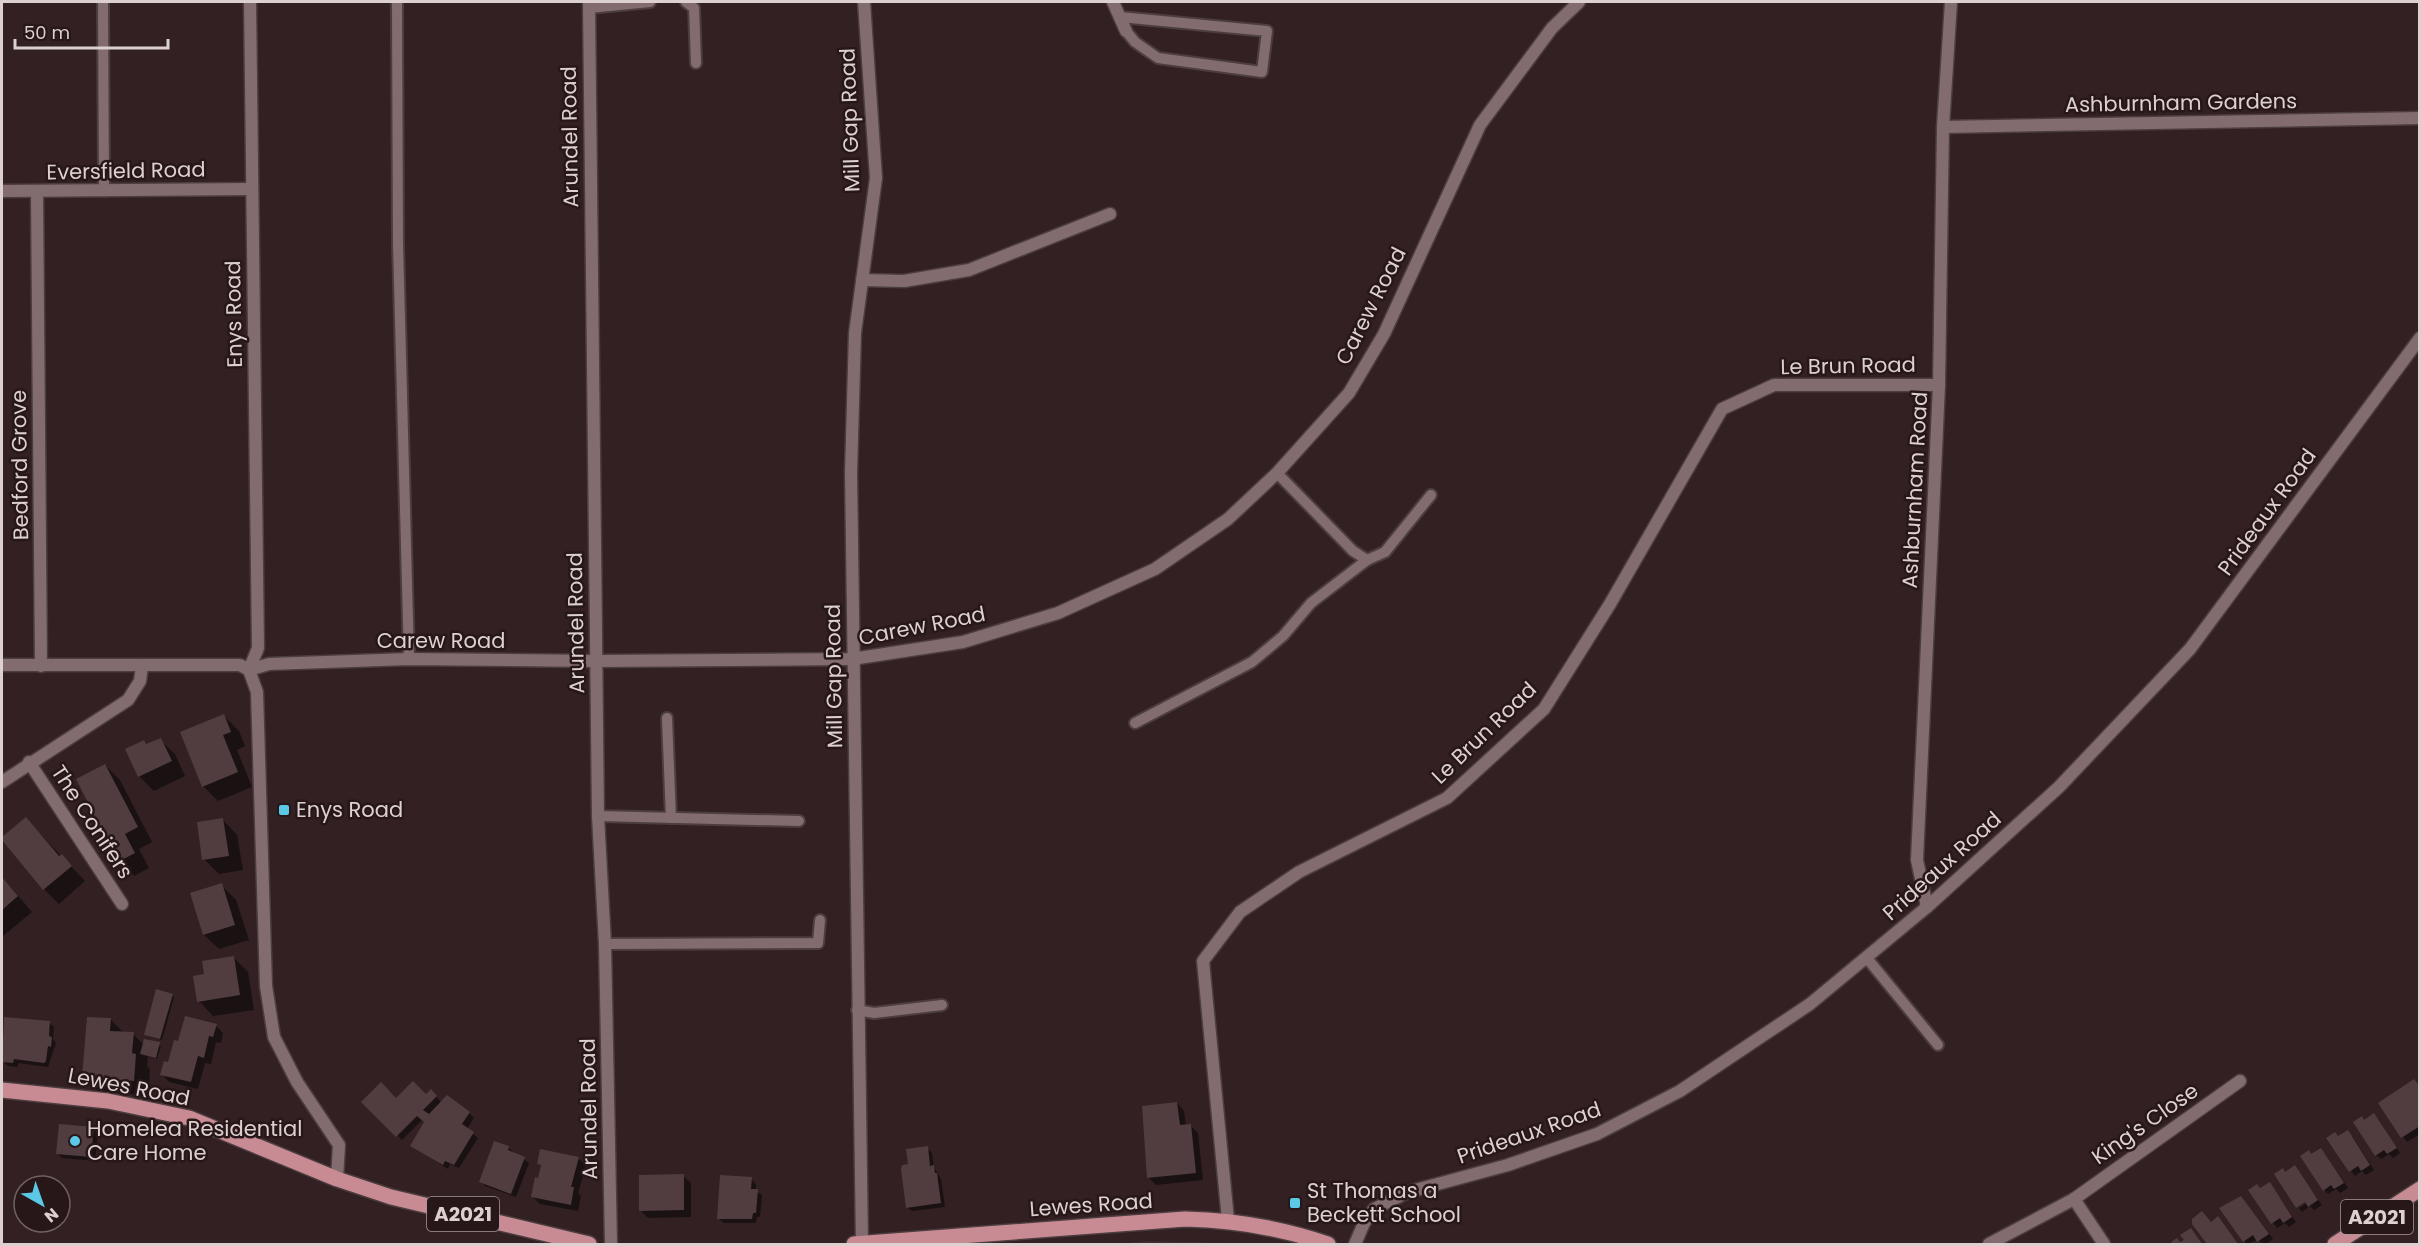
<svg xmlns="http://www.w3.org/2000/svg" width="2421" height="1246" viewBox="0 0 2421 1246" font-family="Poppins,sans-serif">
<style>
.built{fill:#422b2f}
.shadow{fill:#0007}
.building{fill:#513d40}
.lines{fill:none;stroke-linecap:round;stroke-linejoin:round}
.service-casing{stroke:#4c3d3f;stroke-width:14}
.minor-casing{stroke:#4c3d3f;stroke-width:15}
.primary-casing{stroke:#4c3d3f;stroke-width:18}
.service{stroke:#826c6f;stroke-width:10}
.minor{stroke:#826c6f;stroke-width:12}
.primary{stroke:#c88b94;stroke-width:15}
.poi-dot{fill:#5bc8e6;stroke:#281719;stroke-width:2}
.labels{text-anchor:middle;stroke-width:5;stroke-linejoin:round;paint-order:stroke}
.shield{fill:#281719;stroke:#a6989a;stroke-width:1.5}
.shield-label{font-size:20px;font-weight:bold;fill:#dcd0d1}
.street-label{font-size:21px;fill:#dcd0d1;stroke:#281719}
.poi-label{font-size:21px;fill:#dcd0d1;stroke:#281719;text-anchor:start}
</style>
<rect width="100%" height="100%" fill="#322023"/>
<path class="built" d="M1146,1241L1224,1243L1229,1244H1118Z"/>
<g class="shadow">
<path d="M224,716L239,731L245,746L237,750L252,787L218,801L203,786Z"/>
<path d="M160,740L175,754L185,776L154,791L139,776L144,742L148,745Z"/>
<path d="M105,765L120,780L152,842L139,849L149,868L134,876L120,861Z"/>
<path d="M26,819L85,881L59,904L44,889Z"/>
<path d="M223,820L237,835L243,870L219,874L204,859Z"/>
<path d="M2,877L32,912L3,936L2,935Z"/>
<path d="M221,885L236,900L249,940L219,949L204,935Z"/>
<path d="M233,957L248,972L254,1010L213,1016L199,1001L206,975Z"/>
<path d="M172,995L174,997L162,1040L147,1036L146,1034Z"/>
<path d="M111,1020L124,1033L133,1034L144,1045L161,1046L157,1059L148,1056L147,1066L150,1070L148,1095L99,1092L84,1077Z"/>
<path d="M49,1023L54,1027L53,1039L56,1043L48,1067L18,1063V1067L8,1066L3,1061Z"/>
<path d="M216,1026L223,1033L221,1043L216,1042L211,1064L205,1063L198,1089L169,1082L162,1074L169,1064Z"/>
<path d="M2420,1086V1134L2407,1142L2380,1104Z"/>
<path d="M431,1091L442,1103L469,1113L474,1118L467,1129L478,1138L459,1168L450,1164L448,1169L412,1145L425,1122L422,1120L402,1140L364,1102L426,1096Z"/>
<path d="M1177,1103L1184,1111L1186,1126L1190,1125L1198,1133L1203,1180L1156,1185L1148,1177Z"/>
<path d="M2378,1119L2400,1153L2393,1158L2389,1154L2381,1159L2376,1155L2365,1121Z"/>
<path d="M93,1129L98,1133L95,1161L62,1158L57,1153Z"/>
<path d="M2352,1136L2374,1170L2366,1175L2362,1171L2355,1176L2328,1139Z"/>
<path d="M508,1148L529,1163L516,1197L485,1186L481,1181Z"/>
<path d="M927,1148L932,1153L934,1167L941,1179L945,1207L912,1211L907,1207L910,1166Z"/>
<path d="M2321,1150L2348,1188L2340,1193L2336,1189L2328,1194L2324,1190L2312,1156Z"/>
<path d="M578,1158L586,1166L578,1193L581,1196L578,1211L540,1204L532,1196L542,1167L539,1164Z"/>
<path d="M2295,1167L2322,1205L2314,1210L2310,1206L2302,1212L2299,1208L2313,1199L2286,1173Z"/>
<path d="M683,1176L691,1183V1217L648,1218L641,1211Z"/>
<path d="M751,1179L756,1184V1191L762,1195L760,1217H757L756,1223H724L719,1219Z"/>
<path d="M2269,1184L2296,1222L2289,1227L2285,1223L2277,1228L2250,1191L2261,1190Z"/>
<path d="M2245,1203L2273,1239L2265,1244L2257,1240L2247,1244L2221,1209Z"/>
</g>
<g class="building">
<path d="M224,714L231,732L223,735L238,772L202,787L180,732Z"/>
<path d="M161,738L172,761L138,777L125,749L144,740L146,744Z"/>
<path d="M105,764L138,827L125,834L135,853L118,862L76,779Z"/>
<path d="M26,817L59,856L62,854L72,866L43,890L2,840V837Z"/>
<path d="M223,818L229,856L202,860L197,822Z"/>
<path d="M2,877L18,896L2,910Z"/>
<path d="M222,883L235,925L203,935L190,893Z"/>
<path d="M234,956L240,995L197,1002L193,976L204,974L202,961Z"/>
<path d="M156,989L173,994L160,1039L144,1035Z"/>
<path d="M185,1016L217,1024L213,1037L209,1036L204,1058L198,1056L191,1082L160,1075L164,1061L168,1062L174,1040L178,1041Z"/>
<path d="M4,1017L50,1021L49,1036L52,1037L51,1047L48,1046L46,1061L44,1063L14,1059L13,1063L2,1062Z"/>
<path d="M87,1017L111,1018L110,1031L134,1032L132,1053L136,1054L134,1081L82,1077Z"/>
<path d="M144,1039L160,1042L156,1058L140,1054Z"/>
<path d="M2414,1079L2420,1086V1126L2401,1138L2378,1103Z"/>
<path d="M413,1081L426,1094L431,1089L437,1096L423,1110L429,1114L447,1095L470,1112L462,1124L474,1132L454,1165L445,1161L443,1165L410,1146L424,1122L417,1116L396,1137L361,1102L381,1082L396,1098Z"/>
<path d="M1177,1102L1180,1125L1191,1124L1196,1173L1147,1178L1142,1106Z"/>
<path d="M2374,1113L2397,1148L2387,1154L2384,1150L2375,1156L2353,1122L2362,1116L2364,1120Z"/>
<path d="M59,1124L94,1127L91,1157L56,1154Z"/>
<path d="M2348,1130L2370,1165L2361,1171L2358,1166L2349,1172L2326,1138L2335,1132L2338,1136Z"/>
<path d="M494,1141L509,1146L508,1150L525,1157L511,1194L479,1182Z"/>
<path d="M928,1146L930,1166L934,1165L935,1173H937L941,1203L906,1208L901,1169L902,1165L908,1164L906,1149Z"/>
<path d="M2321,1148L2344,1183L2334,1189L2331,1185L2323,1191L2300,1156L2309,1150L2311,1154Z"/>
<path d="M540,1149L579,1157L571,1187H574L571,1205L531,1197L535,1177L538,1178L541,1165L537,1164Z"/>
<path d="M2295,1165L2318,1200L2308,1207L2305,1202L2296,1208L2274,1174L2283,1168L2285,1172Z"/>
<path d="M684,1174V1210L639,1211V1175Z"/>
<path d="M720,1175L752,1177L751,1189H758L756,1213H753L752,1219H717Z"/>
<path d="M2270,1182L2292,1217L2283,1223L2280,1218L2271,1224L2248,1190L2257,1184L2260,1188Z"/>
<path d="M2241,1196L2269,1234L2257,1242L2253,1235L2243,1242L2219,1208Z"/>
<path d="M2202,1211L2211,1222L2218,1216L2238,1244H2207L2192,1224V1219Z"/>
<path d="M2191,1228L2202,1244H2173L2171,1242L2177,1238L2180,1242L2184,1240L2180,1235Z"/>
</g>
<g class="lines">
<g class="service-casing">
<g id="service">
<path d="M103,2L104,191"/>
<path d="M397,2L398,244L409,659"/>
<path d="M686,2L694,8L696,63"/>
<path d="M589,8L650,2"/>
<path d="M1120,17L1267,31L1262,72L1158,58L1135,42L1126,31"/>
<path d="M1277,473L1353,551L1367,560L1385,552L1431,495"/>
<path d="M667,718L671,818"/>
<path d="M1135,723L1252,662L1283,636L1311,603L1367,560"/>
<path d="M598,816L799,821"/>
<path d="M605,944L818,943L820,920"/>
<path d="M1866,957L1938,1045"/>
<path d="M857,1010L874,1013L942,1005"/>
</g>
</g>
<g class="minor-casing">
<g id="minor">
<path d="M589,2L598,816L605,944L611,1244"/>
<path d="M1113,2L1126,31"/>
<path d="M1943,127L2420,118"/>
<path d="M2,191L252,189"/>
<path d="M37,191L41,666"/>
<path d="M862,280L904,281L969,270L1110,214"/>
<path d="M2,665H240L249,670L269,664L409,659L596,661L852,659L963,642L1058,613L1155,569L1228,519L1277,473L1349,393L1384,334L1480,125L1552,28L1579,2"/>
<path d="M249,670L258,648L250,2"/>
<path d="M249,670L257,692L266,986L274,1037L297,1082L339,1145L337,1179"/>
<path d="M29,762L122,904"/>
<path d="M2,782L128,700L140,681L142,666"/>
<path d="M1927,907L1917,860L1939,385L1943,127L1951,2"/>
<path d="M2074,1199L2104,1244"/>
<path d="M1228,1220L1203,961L1240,912L1299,872L1447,798L1544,709L1610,604L1722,409L1774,385H1939"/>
<path d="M862,1244L851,473L855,333L876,178L864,2"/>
<path d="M1355,1244L1364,1223L1374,1209L1408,1192L1508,1165L1597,1134L1680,1091L1810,1004L1927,907L2059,787L2190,649L2420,338"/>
<path d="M1989,1244L2074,1199L2240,1081"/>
</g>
</g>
<g class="primary-casing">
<g id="primary">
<path d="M2,1090L108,1101L189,1118L337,1179L391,1197L589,1244"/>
<path d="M854,1244L1185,1219C1234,1220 1281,1228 1328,1244"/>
<path d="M2335,1244L2420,1189"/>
</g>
</g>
<use href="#service" class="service"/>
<use href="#minor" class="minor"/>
<use href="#primary" class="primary"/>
</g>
<g class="poi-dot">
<rect x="278" y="804" width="12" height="12" rx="3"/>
<circle cx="75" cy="1141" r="6"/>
<rect x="1289" y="1197" width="12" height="12" rx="3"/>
</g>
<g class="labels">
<g class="shield">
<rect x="427" y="1197" width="72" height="34" rx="4.5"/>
<rect x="2341" y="1200" width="72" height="34" rx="4.5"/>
</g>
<g class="shield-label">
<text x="463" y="1221">A2021</text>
<text x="2377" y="1224">A2021</text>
</g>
<g class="street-label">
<text transform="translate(2181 103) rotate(-1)" y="7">Ashburnham Gardens</text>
<text transform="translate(850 120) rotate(-92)" y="7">Mill Gap Road</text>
<text transform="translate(570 137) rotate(-91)" y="7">Arundel Road</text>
<text transform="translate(126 171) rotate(-1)" y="7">Eversfield Road</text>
<text transform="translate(1371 306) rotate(-63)" y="7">Carew Road</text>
<text transform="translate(234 314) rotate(-91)" y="7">Enys Road</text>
<text transform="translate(1848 366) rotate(-1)" y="7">Le Brun Road</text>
<text transform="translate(20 465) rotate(-91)" y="7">Bedford Grove</text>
<text transform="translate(1915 490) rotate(-87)" y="7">Ashburnham Road</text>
<text transform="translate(2267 512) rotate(-54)" y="7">Prideaux Road</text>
<text transform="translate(576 623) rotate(-91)" y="7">Arundel Road</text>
<text transform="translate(922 626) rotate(-11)" y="7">Carew Road</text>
<text x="441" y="648">Carew Road</text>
<text transform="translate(834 676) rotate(-91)" y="7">Mill Gap Road</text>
<text transform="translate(1484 733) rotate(-44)" y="7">Le Brun Road</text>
<text transform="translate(92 822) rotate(57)" y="7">The Conifers</text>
<text transform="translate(1942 866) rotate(-42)" y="7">Prideaux Road</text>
<text transform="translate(129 1087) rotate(11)" y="7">Lewes Road</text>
<text transform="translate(589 1109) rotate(-91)" y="7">Arundel Road</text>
<text transform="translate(2145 1124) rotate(-35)" y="7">King's Close</text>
<text transform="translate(1529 1133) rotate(-19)" y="7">Prideaux Road</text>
<text transform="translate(1091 1205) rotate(-4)" y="7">Lewes Road</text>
</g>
<g class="poi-label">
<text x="296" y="817">Enys Road</text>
<text x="87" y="1136">Homelea Residential<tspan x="87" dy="24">Care Home</tspan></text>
<text x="1307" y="1198">St Thomas a<tspan x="1307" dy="24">Beckett School</tspan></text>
</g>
</g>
<rect width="2421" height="1246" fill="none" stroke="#dcd0d1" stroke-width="6"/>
<g transform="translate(42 1204) rotate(140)"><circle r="28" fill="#281719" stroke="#706163" stroke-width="1.5"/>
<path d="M0-4.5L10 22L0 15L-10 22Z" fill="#5bc8e6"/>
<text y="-9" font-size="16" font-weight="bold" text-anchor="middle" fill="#dcd0d1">N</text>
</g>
<path d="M15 39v9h153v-9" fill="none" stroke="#dcd0d1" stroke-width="3"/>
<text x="24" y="39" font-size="18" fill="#dcd0d1" stroke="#281719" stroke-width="4.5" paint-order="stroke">50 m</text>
</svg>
